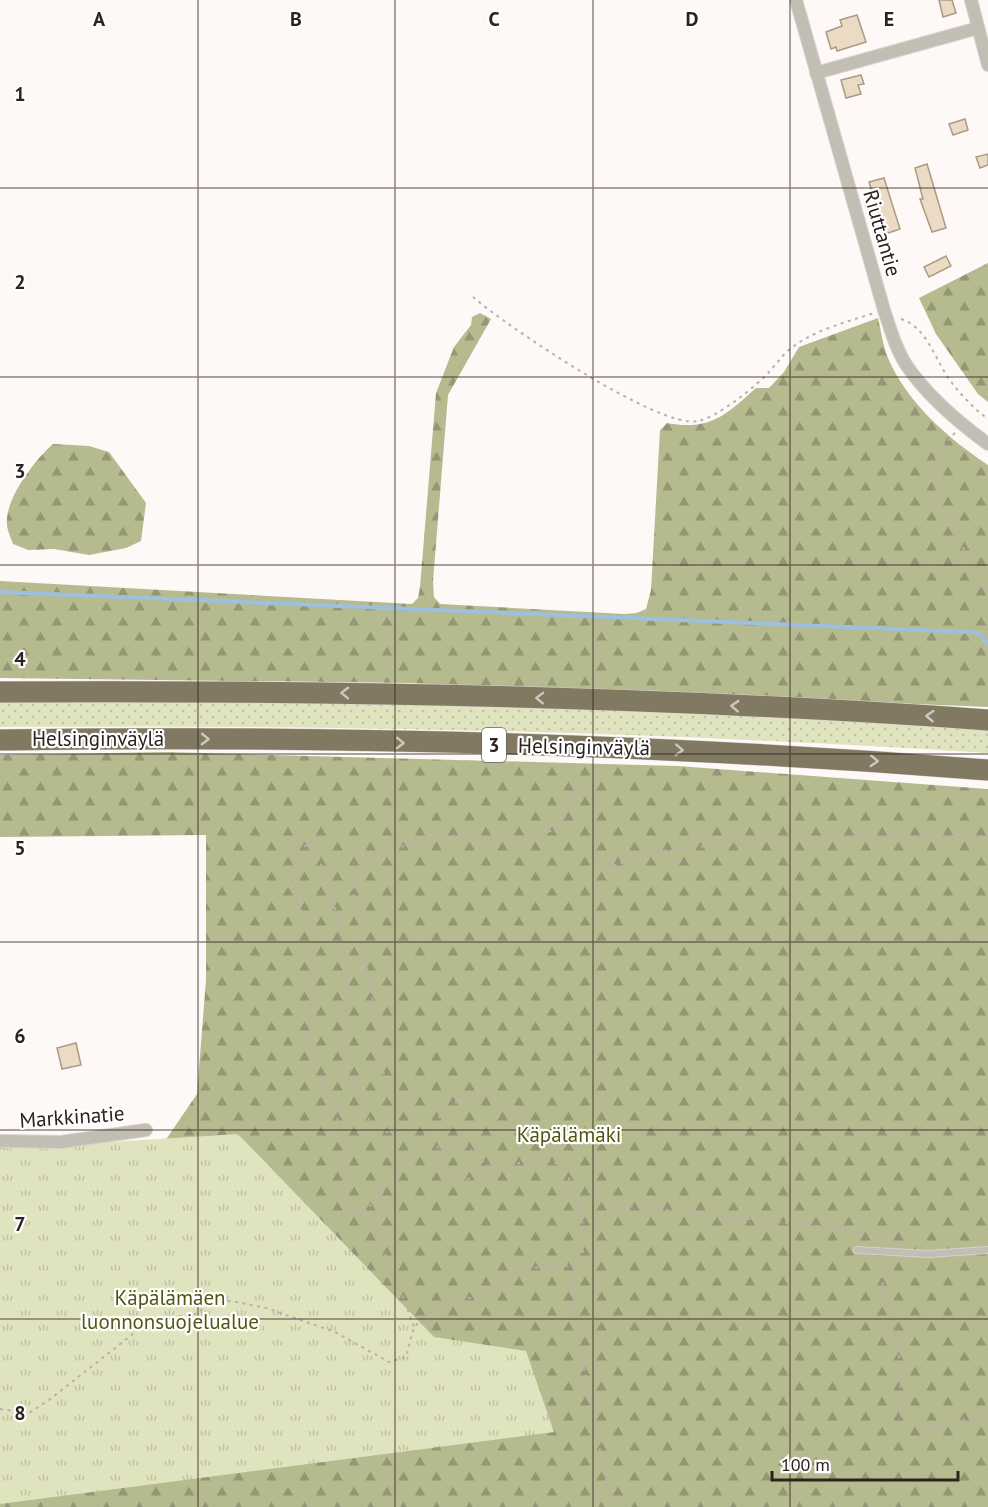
<svg xmlns="http://www.w3.org/2000/svg" width="988" height="1507" viewBox="0 0 988 1507" font-family="'PT Sans',sans-serif">
<style>
.grass{fill:url(#grass-dots)}
.forest{fill:url(#forest-firs)}
.park{fill:url(#park-tufts)}
.lines{fill:none;stroke-linecap:round;stroke-linejoin:round}
.stream{stroke:#9ec0e0;stroke-width:4}
.building{fill:#ebdbc4;stroke:#aa9a86;stroke-width:1.5}
.lane-casing{stroke:#d8d1cf;stroke-width:8}
.street-casing{stroke:#d8d1cf;stroke-width:14}
.highway-casing{stroke:#d8d1cf;stroke-width:22}
.path{stroke:#b8b0ae;stroke-width:2;stroke-dasharray:3 4.5;stroke-linecap:butt}
.lane{stroke:#c2beb3;stroke-width:6}
.street{stroke:#c2beb3;stroke-width:12}
.highway{stroke:#817962;stroke-width:21}
.oneway{stroke:#cdc9c0}
.grid{fill:none;stroke:#2c221e;stroke-width:1.5;stroke-opacity:0.55}
.labels{text-anchor:middle;stroke-width:4.5;stroke-linejoin:round;paint-order:stroke}
.shield{fill:#fff;stroke:#6b6462;stroke-width:1.5}
.shield-label{font-size:20px;font-weight:bold;fill:#2c221e}
.street-label{font-size:21px;fill:#2c221e;stroke:#fff}
.park-label{font-size:21px;fill:#525610;stroke:#fff}
.grid-label{font-size:20px;text-anchor:middle;font-weight:bold;fill:#2c221e;stroke:#fff;stroke-width:4.5;stroke-linejoin:round;paint-order:stroke}
</style>
<defs>
<pattern id="grass-dots" width="8" height="8" patternUnits="userSpaceOnUse" patternTransform="scale(1.5)"><rect width="8" height="8" fill="#e0e4be"/><path d="M2 2h.1M6 6h.1" fill="none" stroke="#c0c3a3" stroke-width="1.8" stroke-linecap="round"/></pattern>
<pattern id="forest-firs" width="22" height="20" patternUnits="userSpaceOnUse" patternTransform="scale(1.5)"><rect width="22" height="20" fill="#b5ba8f"/><path d="M5 1l3.5 6h-7zM16 11l3.5 6h-7z" fill="#939774"/></pattern>
<pattern id="park-tufts" width="24" height="20" patternUnits="userSpaceOnUse" patternTransform="scale(1.5)"><rect width="24" height="20" fill="#e0e4be"/><path d="M3 7l-1-3M5 7V3M7 7l1-3M15 17l-1-3M17 17v-4M19 17l1-3" fill="none" stroke="#c0c3a3"/></pattern>
</defs>
<rect width="100%" height="100%" fill="#fef8f6"/>
<path class="grass" d="M0,701L438,703L770,717L988,729V753C660,732 329,724 0,727Z"/>
<g class="forest">
<path d="M988,263V402L978,394L936,334L919,298Z"/>
<path d="M480,313L491,319L448,395L433,581L434,597L440,604L624,614L637,613L646,609L651,590L660,430L667,423C710,431 726,415 756,388H769L784,372L799,347L878,318C881,331 883,346 888,358C907,403 949,439 988,465V707L409,683L0,678V581L412,604L418,598L420,587L436,393L454,347L471,325L472,317Z"/>
<path d="M53,444L89,446L109,452L146,503L141,541L126,548L89,555L54,549L28,550L13,544C11,538 8,532 7,526C4,499 35,460 53,444Z"/>
<path d="M167,752L678,766L988,789V1507H0V1148L117,1158L165,1141L197,1094L206,980V835L0,837V755Z"/>
</g>
<path class="park" d="M238,1134L434,1337L526,1351L554,1432L0,1504V1149Z"/>
<g class="lines">
<path class="stream" d="M0,592L967,632L979,633L988,644"/>
</g>
<g class="building">
<path d="M939,0H952L956,13L943,17Z"/>
<path d="M857,15L866,42L837,51L836,47L831,49L826,32L842,26L840,20Z"/>
<path d="M861,75L864,84L858,85L861,94L846,98L841,80Z"/>
<path d="M965,119L968,130L953,135L949,124Z"/>
<path d="M988,154V165L980,168L976,157Z"/>
<path d="M927,164L946,228L932,232L920,199H923L915,168Z"/>
<path d="M884,178L900,229L885,234L869,182Z"/>
<path d="M946,256L951,266L929,277L924,267Z"/>
<path d="M76,1043L81,1065L62,1069L57,1048Z"/>
</g>
<g class="lines">
<g class="lane-casing">
<path id="lane" d="M857,1250L928,1254L988,1250"/>
</g>
<g class="street-casing">
<g id="street">
<path d="M796,0L884,310C890,328 896,350 907,366C928,397 958,422 988,444"/>
<path d="M971,0L988,65"/>
<path d="M816,73L978,28"/>
<path d="M0,1141L61,1142L146,1130"/>
</g>
</g>
<g class="highway-casing">
<g id="highway">
<path d="M0,692C329,690 659,696 988,720"/>
<path d="M0,740C329,735 660,744 988,770"/>
</g>
</g>
<g class="path">
<path d="M473,297C505,325 660,430 698,421C718,417 755,387 769,372C777,363 784,353 794,346C817,329 847,322 874,313"/>
<path d="M901,319C926,326 935,359 949,379C960,394 973,408 988,419"/>
<path d="M955,433C947,441 939,450 935,460C924,493 972,561 988,589"/>
<path d="M496,1171C472,1157 469,1136 439,1145L434,1157L441,1177C446,1179 453,1182 459,1181C486,1177 539,1147 562,1167"/>
<path d="M564,1171L552,1144L530,1123L489,1098L466,1094L442,1113L369,1207L354,1215L342,1201L344,1144L334,1106L317,1073L309,1038L312,930L299,907L290,875L296,847L313,845C329,878 349,953 348,989C347,1011 340,1035 344,1058C349,1080 361,1102 370,1122L391,1134L410,1130L407,1104L391,1090L382,1069L372,995L353,893L354,870L365,856L447,835L491,841L532,837L560,828L575,789L589,786L597,793L591,848L596,859L612,866L653,852L789,837H988"/>
<path d="M565,1171L569,1178C575,1199 586,1223 584,1245C583,1262 571,1265 573,1289C580,1363 597,1434 612,1507"/>
<path d="M383,1191L372,1227L394,1273L414,1327"/>
<path d="M584,1231L610,1213L638,1203L671,1211L827,1227L885,1237L897,1242"/>
<path d="M881,1260L884,1302L894,1331L902,1372L898,1409L903,1420L926,1428L988,1415"/>
<path d="M0,1409L29,1413L49,1400L143,1326L164,1318L195,1314L211,1303L231,1301L266,1308L335,1332L389,1362L406,1357L414,1327L430,1312L489,1291L507,1276L539,1267L576,1265"/>
</g>
<use href="#lane" class="lane"/>
<use href="#street" class="street"/>
<use href="#highway" class="highway"/>
</g>
<defs><path id="oneway-chevron" d="M-2-3.5L2.5 0L-2 3.5" fill="none" stroke-width="1.6" stroke-linecap="round" stroke-linejoin="round" transform="scale(1.5)"/></defs>
<g class="oneway">
<use href="#oneway-chevron" transform="translate(345 693) rotate(-179)"/>
<use href="#oneway-chevron" transform="translate(540 698) rotate(-178)"/>
<use href="#oneway-chevron" transform="translate(735 706) rotate(-177)"/>
<use href="#oneway-chevron" transform="translate(930 716) rotate(-176)"/>
<use href="#oneway-chevron" transform="translate(205 739) rotate(1)"/>
<use href="#oneway-chevron" transform="translate(400 743) rotate(1)"/>
<use href="#oneway-chevron" transform="translate(679 750) rotate(3)"/>
<use href="#oneway-chevron" transform="translate(874 761) rotate(3)"/>
</g>
<path class="grid" d="M198,0V1507M395,0V1507M593,0V1507M790,0V1507M0,188H988M0,377H988M0,565H988M0,754H988M0,942H988M0,1130H988M0,1319H988"/>
<g class="labels">
<rect class="shield" x="482" y="728" width="24" height="34" rx="4.5"/>
<g class="shield-label">
<text x="494" y="752">3</text>
</g>
<g class="street-label">
<text transform="translate(882 233) rotate(74)" y="7">Riuttantie</text>
<text x="98" y="746">Helsinginväylä</text>
<text transform="translate(584 747) rotate(1)" y="7">Helsinginväylä</text>
<text transform="translate(72 1117) rotate(-4)" y="7">Markkinatie</text>
</g>
<g class="park-label">
<text x="569" y="1142">Käpälämäki</text>
<text x="170" y="1305">Käpälämäen<tspan x="170" dy="24">luonnonsuojelualue</tspan></text>
</g>
</g>
<g class="grid-label">
<text x="99" y="26">A</text>
<text x="296" y="26">B</text>
<text x="494" y="26">C</text>
<text x="692" y="26">D</text>
<text x="889" y="26">E</text>
<text x="20" y="101">1</text>
<text x="20" y="289">2</text>
<text x="20" y="478">3</text>
<text x="20" y="666">4</text>
<text x="20" y="855">5</text>
<text x="20" y="1043">6</text>
<text x="20" y="1231">7</text>
<text x="20" y="1420">8</text>
</g>
<path d="M772 1471v9h186v-9" fill="none" stroke="#2c221e" stroke-width="3"/>
<text x="781" y="1471" font-size="18" fill="#2c221e" stroke="#ffffff" stroke-width="4.5" paint-order="stroke">100 m</text>
</svg>
